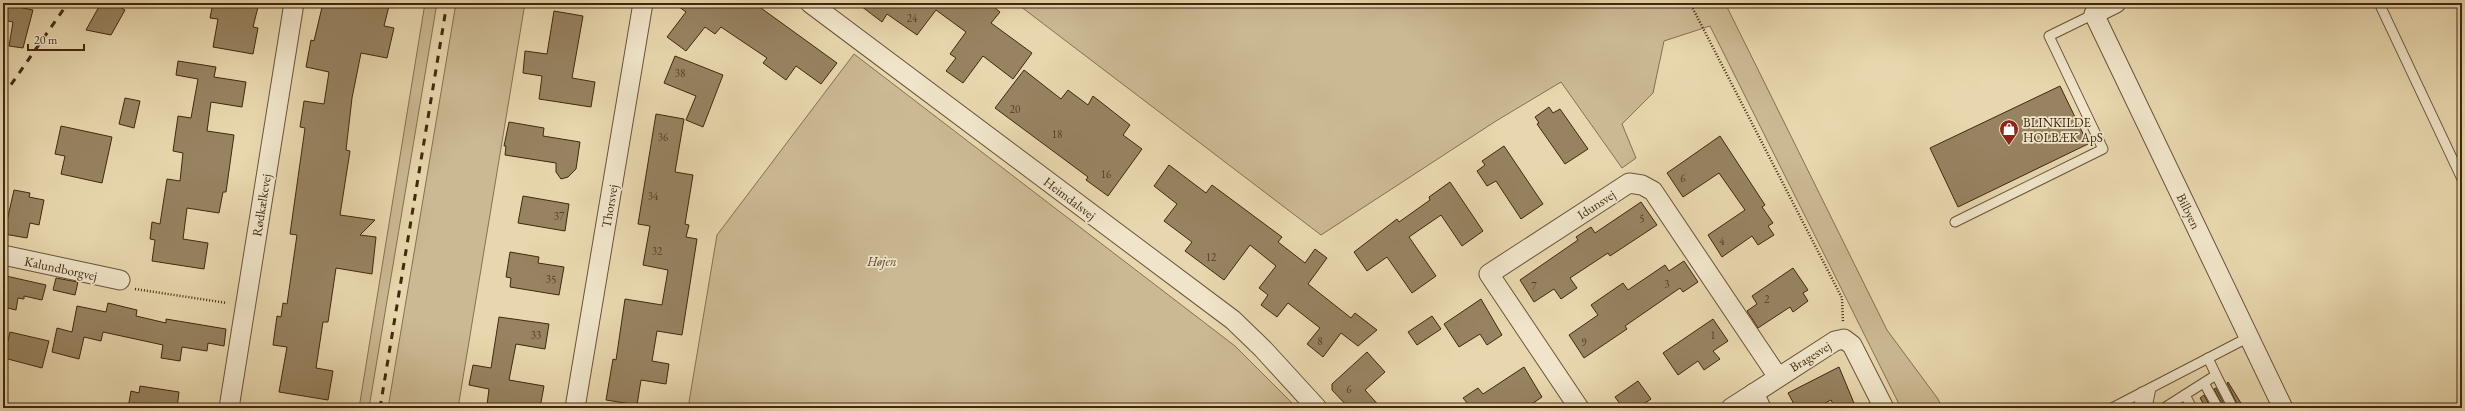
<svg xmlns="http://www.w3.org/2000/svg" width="2465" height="411" viewBox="0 0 2465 411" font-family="'EB Garamond',serif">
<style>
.green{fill:#cbb993;stroke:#867050}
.building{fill:#978361;stroke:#40280e}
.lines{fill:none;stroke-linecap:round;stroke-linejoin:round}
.lane-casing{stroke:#6a5436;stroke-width:11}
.street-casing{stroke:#6a5436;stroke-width:21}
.path{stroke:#40280e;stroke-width:2.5;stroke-dasharray:1 2;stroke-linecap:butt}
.lane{stroke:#f0e5ca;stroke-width:9}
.street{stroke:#f0e5ca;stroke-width:19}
.rail{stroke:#40280e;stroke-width:3;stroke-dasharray:7 7;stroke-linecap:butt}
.labels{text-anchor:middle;stroke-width:3.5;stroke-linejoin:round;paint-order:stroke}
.number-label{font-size:11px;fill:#563f23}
.poi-label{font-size:13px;fill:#40280e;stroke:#f0e5ca;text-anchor:start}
.street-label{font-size:13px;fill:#40280e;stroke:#f0e5ca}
.park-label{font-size:13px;font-style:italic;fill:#5c4529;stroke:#f0e5ca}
</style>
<rect width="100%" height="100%" fill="#e8d7ae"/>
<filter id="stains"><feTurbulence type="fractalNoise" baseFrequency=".005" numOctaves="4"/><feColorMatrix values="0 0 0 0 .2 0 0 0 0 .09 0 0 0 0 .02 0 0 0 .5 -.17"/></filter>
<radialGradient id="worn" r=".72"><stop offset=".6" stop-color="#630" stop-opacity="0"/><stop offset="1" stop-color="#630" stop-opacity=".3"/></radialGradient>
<g class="green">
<path d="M425,3H437L369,408H359Z"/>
<path d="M456,3H525L458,408H388Z"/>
<path d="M1016,3H1725L1887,330L1938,399L1942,408H1901L1710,26L1664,41L1653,93L1622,124L1636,158L1622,168L1561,82L1496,121L1321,235Z"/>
<path d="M854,54L1235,346L1297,408H688L717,235Z"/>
</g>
<g class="building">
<path d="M101,3H112L125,10L111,35L86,30Z"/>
<path d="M213,3H259L253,27L258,28L253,54L213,47L218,19L210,18Z"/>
<path d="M323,3H377L389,6L384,26L394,28L387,58L361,53L352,98L346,150L350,151L340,215L375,220L360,235L376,237L372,274L336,268L328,322H323L316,368L333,371L328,400L279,392L287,347L273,345L277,316L281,317L283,303L287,304L297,235L290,234L305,128L300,127L304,101L324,104L329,72L306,67L311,40L314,41Z"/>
<path d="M674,3H754L837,63L821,84L796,66L786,80L763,63L767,58L721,27L715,34L705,27L686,51L667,37L686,12Z"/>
<path d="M857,3H989L1000,12L991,23L1032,53L1013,79L983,56L963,83L946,71L956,58L950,54L966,32L936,10L917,35L887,14L882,22Z"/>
<path d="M3,4L33,10L23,48L9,46L13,22L3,20Z"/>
<path d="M554,11L583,16L572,78L595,82L591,107L539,99L542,76L523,73L525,51L547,54Z"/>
<path d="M675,56L723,75L703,127L686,120L696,96L664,83Z"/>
<path d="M178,61L216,67L214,77L246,82L242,107L211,102L207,131L234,135L226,192H223L219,213L187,208L183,239L208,243L204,269L152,261L155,240L150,239L152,222L160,224L167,179L180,181L183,153L173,151L178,116L191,118L198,79L176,75Z"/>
<path d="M1024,70L1061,99L1068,90L1088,105L1093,96L1130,125L1123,135L1142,149L1108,196L1086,180L1088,177L995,108Z"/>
<path d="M2060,86L2088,144L1958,207L1930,148Z"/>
<path d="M125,98L140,101L134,128L119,124Z"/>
<path d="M1549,107L1553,113L1560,109L1588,149L1565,164L1537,124L1539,123L1535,117Z"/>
<path d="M656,114L684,119L675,172L693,175L685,224L689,225L686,237L697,239L682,335L657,331L652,361L669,364L666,384L641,380L637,405L606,400L613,359L616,360L625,299L662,305L668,270L643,265L650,226L638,224Z"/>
<path d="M509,122L544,128L543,136L580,142L576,169L568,177L561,179L556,172V163L505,155L506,146H504Z"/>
<path d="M61,126L112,137L102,183L61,174L65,156L55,154Z"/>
<path d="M1720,136L1765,205L1762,207L1773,223L1768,226L1774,235L1758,245L1752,236L1722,257L1708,235L1745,210L1719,173L1683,197L1667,173Z"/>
<path d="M1504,146L1543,204L1521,219L1496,181L1487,186L1477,171L1485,165L1482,161Z"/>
<path d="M1169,165L1206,193L1212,185L1282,237L1278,242L1305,263L1315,249L1327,258L1308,284L1351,318L1355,313L1377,330L1358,346L1341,333L1323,357L1307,344L1320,328L1288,303L1277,317L1261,305L1268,295L1259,288L1276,266L1250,245L1224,280L1185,251L1192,242L1164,221L1177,204L1154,186Z"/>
<path d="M1450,182L1483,231L1462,246L1441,215L1409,237L1436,276L1412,293L1387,257L1367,271L1354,252L1397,219L1399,222L1430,200L1429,197Z"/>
<path d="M14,190L30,193L29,197L44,200L39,225L30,223L27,238L4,234Z"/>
<path d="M523,196L569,204L565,231L518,223Z"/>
<path d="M1641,202L1657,225L1610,256L1608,253L1570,278L1577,288L1561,299L1554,289L1534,302L1520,280L1578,240L1576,237L1591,227L1595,233Z"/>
<path d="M510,252L539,257L538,263L564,267L559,295L510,287L511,278L506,277Z"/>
<path d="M1684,261L1698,282L1683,292L1680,288L1625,326L1627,329L1584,358L1569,335L1598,315L1591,305L1623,283L1628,290L1665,265L1669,271Z"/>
<path d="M1793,268L1808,290L1803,293L1808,301L1793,312L1790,307L1758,328L1747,311L1757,304L1752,296Z"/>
<path d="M6,276L46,285L42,300L24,296V299L18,298L16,310L3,307Z"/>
<path d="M56,278L78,282L75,295L53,290Z"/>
<path d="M1481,299L1502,335L1487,345L1480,334L1459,347L1444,324Z"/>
<path d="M108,303L137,310L136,316L166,323V319L226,329L224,346L208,343L207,351L182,347L180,361L161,358L163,345L103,332L101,341L84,337L79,359L52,352L57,328L72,332L77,306L106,312Z"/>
<path d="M1432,316L1441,329L1417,345L1408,332Z"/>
<path d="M499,317L549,324L545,349L516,344L509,380L544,386L540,408H502L487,405L489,389L469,385L473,365L491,368Z"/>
<path d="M1713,319L1728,341L1713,351L1720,359L1704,370L1698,361L1678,375L1663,353Z"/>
<path d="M10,332L49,341L42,368L4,358Z"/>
<path d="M1367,352L1385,372L1365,390L1381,408H1349L1332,390V384Z"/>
<path d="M1524,367L1542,397L1526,408H1462L1468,404L1463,398L1478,388L1483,394Z"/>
<path d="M1839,367L1856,408H1835L1831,400L1816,408H1796L1788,393Z"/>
<path d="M1638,381L1651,399L1638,408H1623L1615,397Z"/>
<path d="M2228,382L2244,408H2239L2227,383Z"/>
<path d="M140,386L179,392L177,408H128L131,391L139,393Z"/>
<path d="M2216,388L2226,408H2224L2214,389Z"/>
<path d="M2204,395L2211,408H2206L2200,398Z"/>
</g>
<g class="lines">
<g class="lane-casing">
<g id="lane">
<path d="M2379,3L2462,179"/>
<path d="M1955,222L2103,149L2049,36L2094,14"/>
<path d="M2216,375L2233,408"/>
<path d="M2204,383L2218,408"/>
<path d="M2185,395L2192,408"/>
<path d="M2112,408L2249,337"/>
<path d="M2138,408L2142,392"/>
<path d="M2147,408L2151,388"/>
<path d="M2164,408L2216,375L2208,358"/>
</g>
</g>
<g class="street-casing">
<g id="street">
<path d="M810,3L1233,320L1263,349L1317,408"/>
<path d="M2116,3L2094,14L2283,408"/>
<path d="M3,255L120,280"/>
<path d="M1754,393L1761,408"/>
<path d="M229,408L294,3"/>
<path d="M575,408L643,3"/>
<path d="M1579,408L1489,274L1629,183L1642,185L1653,191L1778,377"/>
<path d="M1731,408L1835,341L1844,339L1852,345L1884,408"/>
</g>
</g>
<g class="path">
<path d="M1690,3L1842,298L1843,322"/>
<path d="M135,289L227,303"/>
</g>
<use href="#lane" class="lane"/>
<use href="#street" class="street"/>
<g class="rail">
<path d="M3,96L68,3"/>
<path d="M380,408L447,3"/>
</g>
</g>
<defs>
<g id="shop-pin" transform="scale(1)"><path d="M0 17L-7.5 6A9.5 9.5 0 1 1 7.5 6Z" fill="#8f2418" stroke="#f0e5ca"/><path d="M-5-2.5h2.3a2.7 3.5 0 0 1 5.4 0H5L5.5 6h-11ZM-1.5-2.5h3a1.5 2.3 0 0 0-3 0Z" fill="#fff"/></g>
</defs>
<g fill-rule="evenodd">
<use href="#shop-pin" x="2009" y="129"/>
</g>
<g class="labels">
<g class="number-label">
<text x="912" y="22">24</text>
<text x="680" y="77">38</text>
<text x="1015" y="113">20</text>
<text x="1057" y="138">18</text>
<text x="663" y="141">36</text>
<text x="1106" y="178">16</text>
<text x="1683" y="182">6</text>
<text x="653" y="200">34</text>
<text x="559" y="220">37</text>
<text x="1642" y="222">5</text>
<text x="1722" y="245">4</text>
<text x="657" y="255">32</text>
<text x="1211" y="261">12</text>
<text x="551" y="283">35</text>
<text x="1667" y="288">3</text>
<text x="1534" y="290">7</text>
<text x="1767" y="303">2</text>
<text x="536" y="339">33</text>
<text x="1713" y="339">1</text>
<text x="1320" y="345">8</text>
<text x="1584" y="346">9</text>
<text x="1349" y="393">6</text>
</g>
<g class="poi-label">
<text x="2023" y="127">BLINKILDE<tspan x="2023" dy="15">HOLBÆK ApS</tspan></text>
</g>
<g class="street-label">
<text transform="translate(1070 198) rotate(37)" y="5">Heimdalsvej</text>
<text transform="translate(1596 204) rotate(-33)" y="5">Idunsvej</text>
<text transform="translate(261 205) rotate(-81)" y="5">Rødkælkevej</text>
<text transform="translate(609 206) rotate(-80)" y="5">Thorsvej</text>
<text transform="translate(2189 211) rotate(64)" y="5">Bilbyen</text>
<text transform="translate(61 268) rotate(12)" y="5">Kalundborgvej</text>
<text transform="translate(1810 356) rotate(-32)" y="5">Bragesvej</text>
</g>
<g class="park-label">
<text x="882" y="266">Højen</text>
</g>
</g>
<rect width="2465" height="411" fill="none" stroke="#e8d7ae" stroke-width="16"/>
<rect x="4" y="4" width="2457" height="403" fill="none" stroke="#40280e" stroke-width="2"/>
<rect x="8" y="8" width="2449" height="395" fill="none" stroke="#40280e"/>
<path d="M28 44v6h56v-6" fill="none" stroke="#40280e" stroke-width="2"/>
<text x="34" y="44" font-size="12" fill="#40280e" stroke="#f0e5ca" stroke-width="3" paint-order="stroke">20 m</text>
<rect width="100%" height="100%" filter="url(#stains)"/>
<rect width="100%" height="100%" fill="url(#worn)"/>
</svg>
